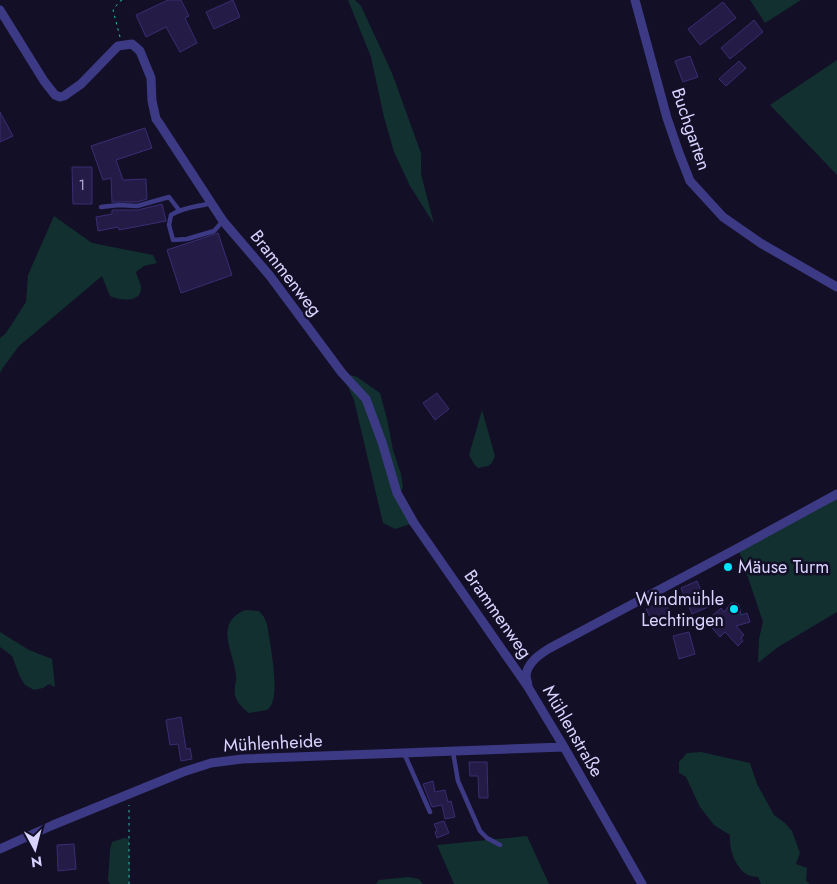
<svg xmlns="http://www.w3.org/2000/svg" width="837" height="884" font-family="Jost,sans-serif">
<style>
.green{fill:#12302f}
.building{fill:#241b47;stroke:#3b2d73}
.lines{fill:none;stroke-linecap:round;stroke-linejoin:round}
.path{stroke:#2fb8b0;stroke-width:1;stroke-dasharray:2.5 4;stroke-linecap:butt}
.service{stroke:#3d3a85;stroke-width:4.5}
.minor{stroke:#3d3a85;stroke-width:9}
.poi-dot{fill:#00e5ff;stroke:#130f26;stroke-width:2}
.labels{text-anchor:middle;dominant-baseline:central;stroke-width:5;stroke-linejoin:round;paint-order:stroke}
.number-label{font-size:15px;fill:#aca6d1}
.street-label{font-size:18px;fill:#d9d4ff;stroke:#130f26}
.poi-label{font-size:18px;fill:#d9d4ff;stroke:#130f26;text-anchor:start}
</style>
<rect width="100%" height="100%" fill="#130f26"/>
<path class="green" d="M 348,0 L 355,0 L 361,6 L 392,73 L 421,153 L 421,174 L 434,224 L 410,186 L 394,152 L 384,117 L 371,57 Z
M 750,0 L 801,0 L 765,23 Z
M 837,60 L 837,175 L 770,105 Z
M 54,216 L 92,243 L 153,255 L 157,263 L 144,266 L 136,272 C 137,277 141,283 141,288 C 141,304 119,300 110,296 L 102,276 L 19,346 L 2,369 L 0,373 L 0,338 L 6,333 L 26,302 L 28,275 Z
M 342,373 L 357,377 L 380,393 L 387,419 L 393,450 L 401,474 L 403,487 L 399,497 L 414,523 L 395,529 L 383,523 L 354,400 Z
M 482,410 L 495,456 C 491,467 489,466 478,468 L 474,464 L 469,455 Z
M 837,493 L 837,612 L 778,647 L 758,663 L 759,639 L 763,622 L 738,548 Z
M 245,610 L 259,611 L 264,617 L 267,624 C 270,643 279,688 272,703 C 271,706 269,708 267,710 L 249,713 C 240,706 233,699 235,687 C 235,683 237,679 236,676 C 234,651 213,624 245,610 Z
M 0,632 L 29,650 L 52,659 L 55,687 L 49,684 L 43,688 L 34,690 L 25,685 L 20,677 L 12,656 L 0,647 Z
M 701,752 L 750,763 L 757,784 L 774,815 L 785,823 L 792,831 L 800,853 L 796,864 L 807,868 L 806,881 L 810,884 L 761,884 L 758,877 C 754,877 749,876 746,874 C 734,865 729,849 730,835 L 714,825 L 700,807 L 686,777 L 679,773 L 679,762 L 687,753 Z
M 527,836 L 549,884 L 454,884 L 437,845 Z
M 124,838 L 129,839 L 130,877 L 128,884 L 110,884 L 108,881 L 110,849 L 112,842 Z
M 408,877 L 419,879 L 423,884 L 376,884 L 379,880 Z"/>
<path class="building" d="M 168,0 L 181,0 L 189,16 L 185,18 L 197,43 L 180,52 L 166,27 L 146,37 L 136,15 Z
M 233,0 L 240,17 L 214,29 L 206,12 Z
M 723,2 L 736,18 L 700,45 L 688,29 Z
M 754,20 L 763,32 L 730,59 L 721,48 Z
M 690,56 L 698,77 L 683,82 L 675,61 Z
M 739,61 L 746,68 L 726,86 L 719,79 Z
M 0,112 L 13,136 L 0,142 Z
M 145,128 L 152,148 L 116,160 L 123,180 L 146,179 L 147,199 L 137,202 L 112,202 L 111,178 L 103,180 L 91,146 Z
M 72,167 L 92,167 L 92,204 L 73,204 Z
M 162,204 L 166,221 L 119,230 L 118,227 L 98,231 L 96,217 L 112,214 L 112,210 L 138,210 Z
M 218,233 L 232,275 L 181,293 L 167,250 Z
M 437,393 L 449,409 L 435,420 L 423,403 Z
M 697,581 L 708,607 L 692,614 L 681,588 Z
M 664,600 L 671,614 L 653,623 L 646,609 Z
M 731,603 L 735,603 L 739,605 L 741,615 L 747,613 L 750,622 L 736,626 L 744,635 L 741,638 L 743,641 L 738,646 L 725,632 L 720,637 L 706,621 L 721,608 L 724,612 Z
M 689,632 L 695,654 L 679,659 L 673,636 Z
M 181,717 L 186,749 L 190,748 L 192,759 L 181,761 L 178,744 L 170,745 L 166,720 Z
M 469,762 L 487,762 L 488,798 L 479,798 L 478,776 L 470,776 Z
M 433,781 L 435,792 L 445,790 L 448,802 L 451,801 L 455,817 L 445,819 L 442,805 L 432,807 L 423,784 Z
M 444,821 L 449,833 L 437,838 L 435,832 L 437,831 L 434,824 Z
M 74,844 L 76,869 L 58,871 L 57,845 Z"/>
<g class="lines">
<path class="path" d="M 120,37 L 113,10 L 119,2 L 122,0
M 129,884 L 129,805"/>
<path class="service" d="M 211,203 C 197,207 183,207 171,215 L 169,225 L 173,240 L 187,239 L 214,231 L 223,221
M 101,207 L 119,205 L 137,206 L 169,197 L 179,210
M 453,752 L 458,781 L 480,831 L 487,838 L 500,845
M 404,753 L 430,812"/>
<path class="minor" d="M 635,0 L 667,118 L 679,153 L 690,181 L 723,217 L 762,244 L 837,287
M 0,10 L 44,81 L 55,95 L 60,97 L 64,96 L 81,84 L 118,46 L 132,44 L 140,51 L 151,78 L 152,101 L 156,119 L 159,123 L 223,221 L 270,276 L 342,373 L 366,399 L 382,442 L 397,493 L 414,523 L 528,687
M 0,849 L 53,825 L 183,772 L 211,763 L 242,759 L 564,747
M 642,884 L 564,747 L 528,687 C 528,683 526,678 526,675 C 528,662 540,654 550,648 L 738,548 L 837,494"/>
</g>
<g class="poi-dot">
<circle cx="728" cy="567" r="5"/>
<circle cx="734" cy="609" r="5"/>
</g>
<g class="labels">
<g class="number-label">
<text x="82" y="185">1</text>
</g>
<g class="street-label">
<text transform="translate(691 129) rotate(71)">Buchgarten</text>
<text transform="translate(286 273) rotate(52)">Brammenweg</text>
<text transform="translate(498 614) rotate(55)">Brammenweg</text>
<text transform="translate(573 731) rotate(60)">Mühlenstraße</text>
<text transform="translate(273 743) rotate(-3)">Mühlenheide</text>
</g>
<g class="poi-label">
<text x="738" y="567">Mäuse Turm</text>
<text x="724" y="599" text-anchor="end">Windmühle<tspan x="724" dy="21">Lechtingen</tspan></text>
</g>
</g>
<g transform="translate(35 849) rotate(173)" stroke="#130f26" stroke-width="4" paint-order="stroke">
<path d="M0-4L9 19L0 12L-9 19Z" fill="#d9d4ff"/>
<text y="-8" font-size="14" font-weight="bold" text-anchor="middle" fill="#d9d4ff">N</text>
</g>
</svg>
